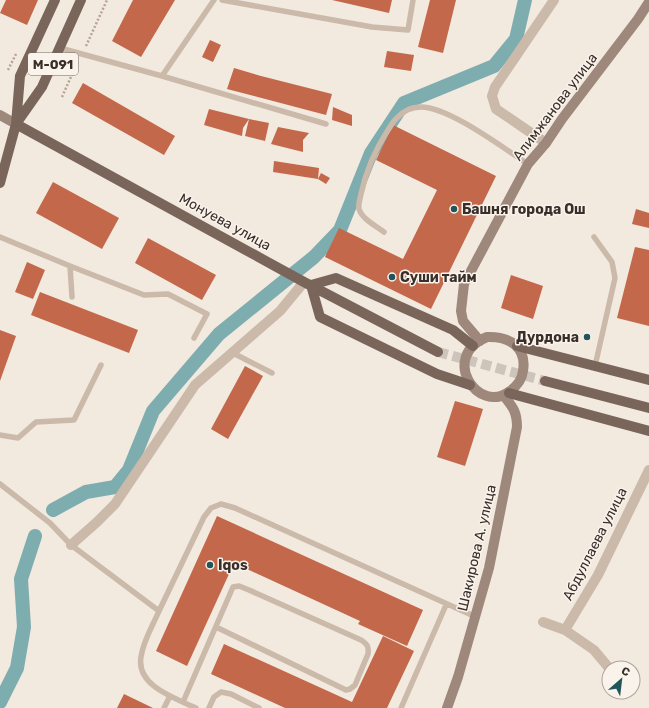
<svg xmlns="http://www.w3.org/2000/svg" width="649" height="708" font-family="Rubik,sans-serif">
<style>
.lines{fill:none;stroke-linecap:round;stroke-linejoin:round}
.canal{stroke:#7eadaf;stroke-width:14}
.building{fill:#c4684b}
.primary-tunnel{stroke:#cdc4bb;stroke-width:10;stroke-dasharray:10 5;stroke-linecap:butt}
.path{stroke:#b6a395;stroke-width:2.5;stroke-dasharray:2 2;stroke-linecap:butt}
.lane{stroke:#cbb9aa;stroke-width:5.5}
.street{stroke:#cbb9aa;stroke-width:10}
.secondary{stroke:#9e887c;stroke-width:10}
.primary{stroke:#7a655b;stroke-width:10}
.poi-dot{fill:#205659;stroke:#faf3eb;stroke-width:1.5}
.labels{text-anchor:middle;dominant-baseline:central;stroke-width:3;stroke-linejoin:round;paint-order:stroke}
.shield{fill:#faf3eb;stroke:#726964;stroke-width:1}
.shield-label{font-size:13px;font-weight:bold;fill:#382e2a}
.street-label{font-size:14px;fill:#382e2a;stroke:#faf3eb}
.poi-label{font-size:14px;font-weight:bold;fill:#382e2a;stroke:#faf3eb;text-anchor:start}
</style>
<rect width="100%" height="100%" fill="#f2e9df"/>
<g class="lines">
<path class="canal" d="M 53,510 L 86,492 L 115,487 L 129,470 L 153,411 L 219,334 L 314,257 L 340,230 L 371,153 L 404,103 L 494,66 L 516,39 L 525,0
M 0,702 L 17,668 L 24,627 L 21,579 L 35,536"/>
</g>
<path class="building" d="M 6,0 L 38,0 L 27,25 L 0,13 Z
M 133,0 L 175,0 L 141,57 L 112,41 Z
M 332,0 L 392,0 L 389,13 Z
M 430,0 L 456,0 L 443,53 L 418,47 Z
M 210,40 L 221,45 L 213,62 L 202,57 Z
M 387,51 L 414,55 L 411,71 L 384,67 Z
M 234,68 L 261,76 L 332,94 L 326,115 L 227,89 Z
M 83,83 L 175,136 L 164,155 L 72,103 Z
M 333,107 L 352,115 L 352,126 L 332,120 Z
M 209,109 L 249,119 L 243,128 L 242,136 L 204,125 Z
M 249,119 L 269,123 L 265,141 L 245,136 Z
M 393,125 L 496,176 L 431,309 L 325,257 L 339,228 L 403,259 L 437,190 L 376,160 Z
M 278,127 L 309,133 L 303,140 L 303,152 L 271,144 Z
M 274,161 L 319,168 L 318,179 L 273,172 Z
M 321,173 L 330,178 L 326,184 L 318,179 Z
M 53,182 L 119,218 L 102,249 L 36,213 Z
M 636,209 L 649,213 L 649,228 L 632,224 Z
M 148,238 L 216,275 L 202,300 L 135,263 Z
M 635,247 L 649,250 L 649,326 L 617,318 Z
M 27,262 L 45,270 L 33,299 L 15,292 Z
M 511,275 L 543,286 L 533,319 L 501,308 Z
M 40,292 L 138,330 L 129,353 L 31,315 Z
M 0,330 L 16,336 L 0,381 Z
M 245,366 L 263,376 L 228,439 L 211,429 Z
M 455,401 L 483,409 L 465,466 L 437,457 Z
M 217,516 L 423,610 L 407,646 L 358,624 L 360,621 L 234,563 L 187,666 L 156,651 Z
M 383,636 L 414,651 L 387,708 L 285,708 L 211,674 L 224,644 L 352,702 Z
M 124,694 L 153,708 L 117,708 Z"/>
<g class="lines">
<path class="primary-tunnel" d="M 438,352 L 545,381"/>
<path class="path" d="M 86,46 L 107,0
M 8,70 L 16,54
M 62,97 L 78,61"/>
<path class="lane" d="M 222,0 L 372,27 L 408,30 L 413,0
M 60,48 L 162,76 L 326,124
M 162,76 L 214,0
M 384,232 C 376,226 362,219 359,209 C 358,205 360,199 361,194 C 366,171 375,150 388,130 C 391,126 393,121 397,118 C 403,111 412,107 421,107 C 449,107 503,148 528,164
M 0,237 L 70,266 L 144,295 L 168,294 L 207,314 L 194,338
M 594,237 L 612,262 L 615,278 L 595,366
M 70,266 L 72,297
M 233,353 L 272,373
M 0,435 L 18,438 L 36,422 L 74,420 L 101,365
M 0,484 L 50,523 L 71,545 L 159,611 C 153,625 143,641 141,657 C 136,686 175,698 196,708
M 159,611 L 204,517 L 211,508 L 221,504 L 235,508 L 476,617
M 183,702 L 233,587 L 239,586 L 249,590 L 361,640 C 367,644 369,646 368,654 L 355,685 L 350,689 L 346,690 L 216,627
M 164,708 L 170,696
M 209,708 L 214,697 L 221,692 L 231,694 L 259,708
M 401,708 L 446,605"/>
<path class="street" d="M 546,143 L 496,109 L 492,96 L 495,87 L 554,0
M 71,545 L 97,522 L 115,504 L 195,385 L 280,311 L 304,282
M 543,622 L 565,630 L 594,650 L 609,668
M 565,630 L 598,575 L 649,470"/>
<path class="secondary" d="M 0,115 L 16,124
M 487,337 C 509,336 527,347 523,371 C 522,380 517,386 510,391 C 478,416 439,356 487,337 Z
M 480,341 L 463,321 L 461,311 L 464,284 L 528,164 L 546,143 L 562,119 L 638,19 L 649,2
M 447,708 L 458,677 L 489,568 L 517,427 C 517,412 513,407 504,396"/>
<path class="primary" d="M 16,124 L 304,282 L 438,352
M 16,124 L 42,87 L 81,0
M 0,183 L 16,124 L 20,76 L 55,0
M 311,285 L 320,317 L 437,374 L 470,385
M 311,285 L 336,278 L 453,330 L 473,346
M 517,346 L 649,380
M 545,381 L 649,408
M 509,393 L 649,431"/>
</g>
<g class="poi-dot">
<circle cx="454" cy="209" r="4"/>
<circle cx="392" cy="277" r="4"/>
<circle cx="587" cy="337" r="4"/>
<circle cx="210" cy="565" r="4"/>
</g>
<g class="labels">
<rect class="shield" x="28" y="53" width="50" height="22" rx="3"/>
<g class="shield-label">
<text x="53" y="64">М-091</text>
</g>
<g class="street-label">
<text transform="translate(555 107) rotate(-53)">Алимжанова улица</text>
<text transform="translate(225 222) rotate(29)">Монуева улица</text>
<text transform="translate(595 544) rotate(-63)">Абдуллаева улица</text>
<text transform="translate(477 548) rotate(-77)">Шакирова А. улица</text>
</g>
<g class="poi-label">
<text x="462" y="209">Башня города Ош</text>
<text x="400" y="277">Суши тайм</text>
<text x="579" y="337" text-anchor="end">Дурдона</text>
<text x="218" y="565">Iqos</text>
</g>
</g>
<g transform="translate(621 680) rotate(28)"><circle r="19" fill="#faf3eb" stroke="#aca49e"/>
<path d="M0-3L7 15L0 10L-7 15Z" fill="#205659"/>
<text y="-6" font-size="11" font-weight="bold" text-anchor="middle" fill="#382e2a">С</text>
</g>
</svg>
